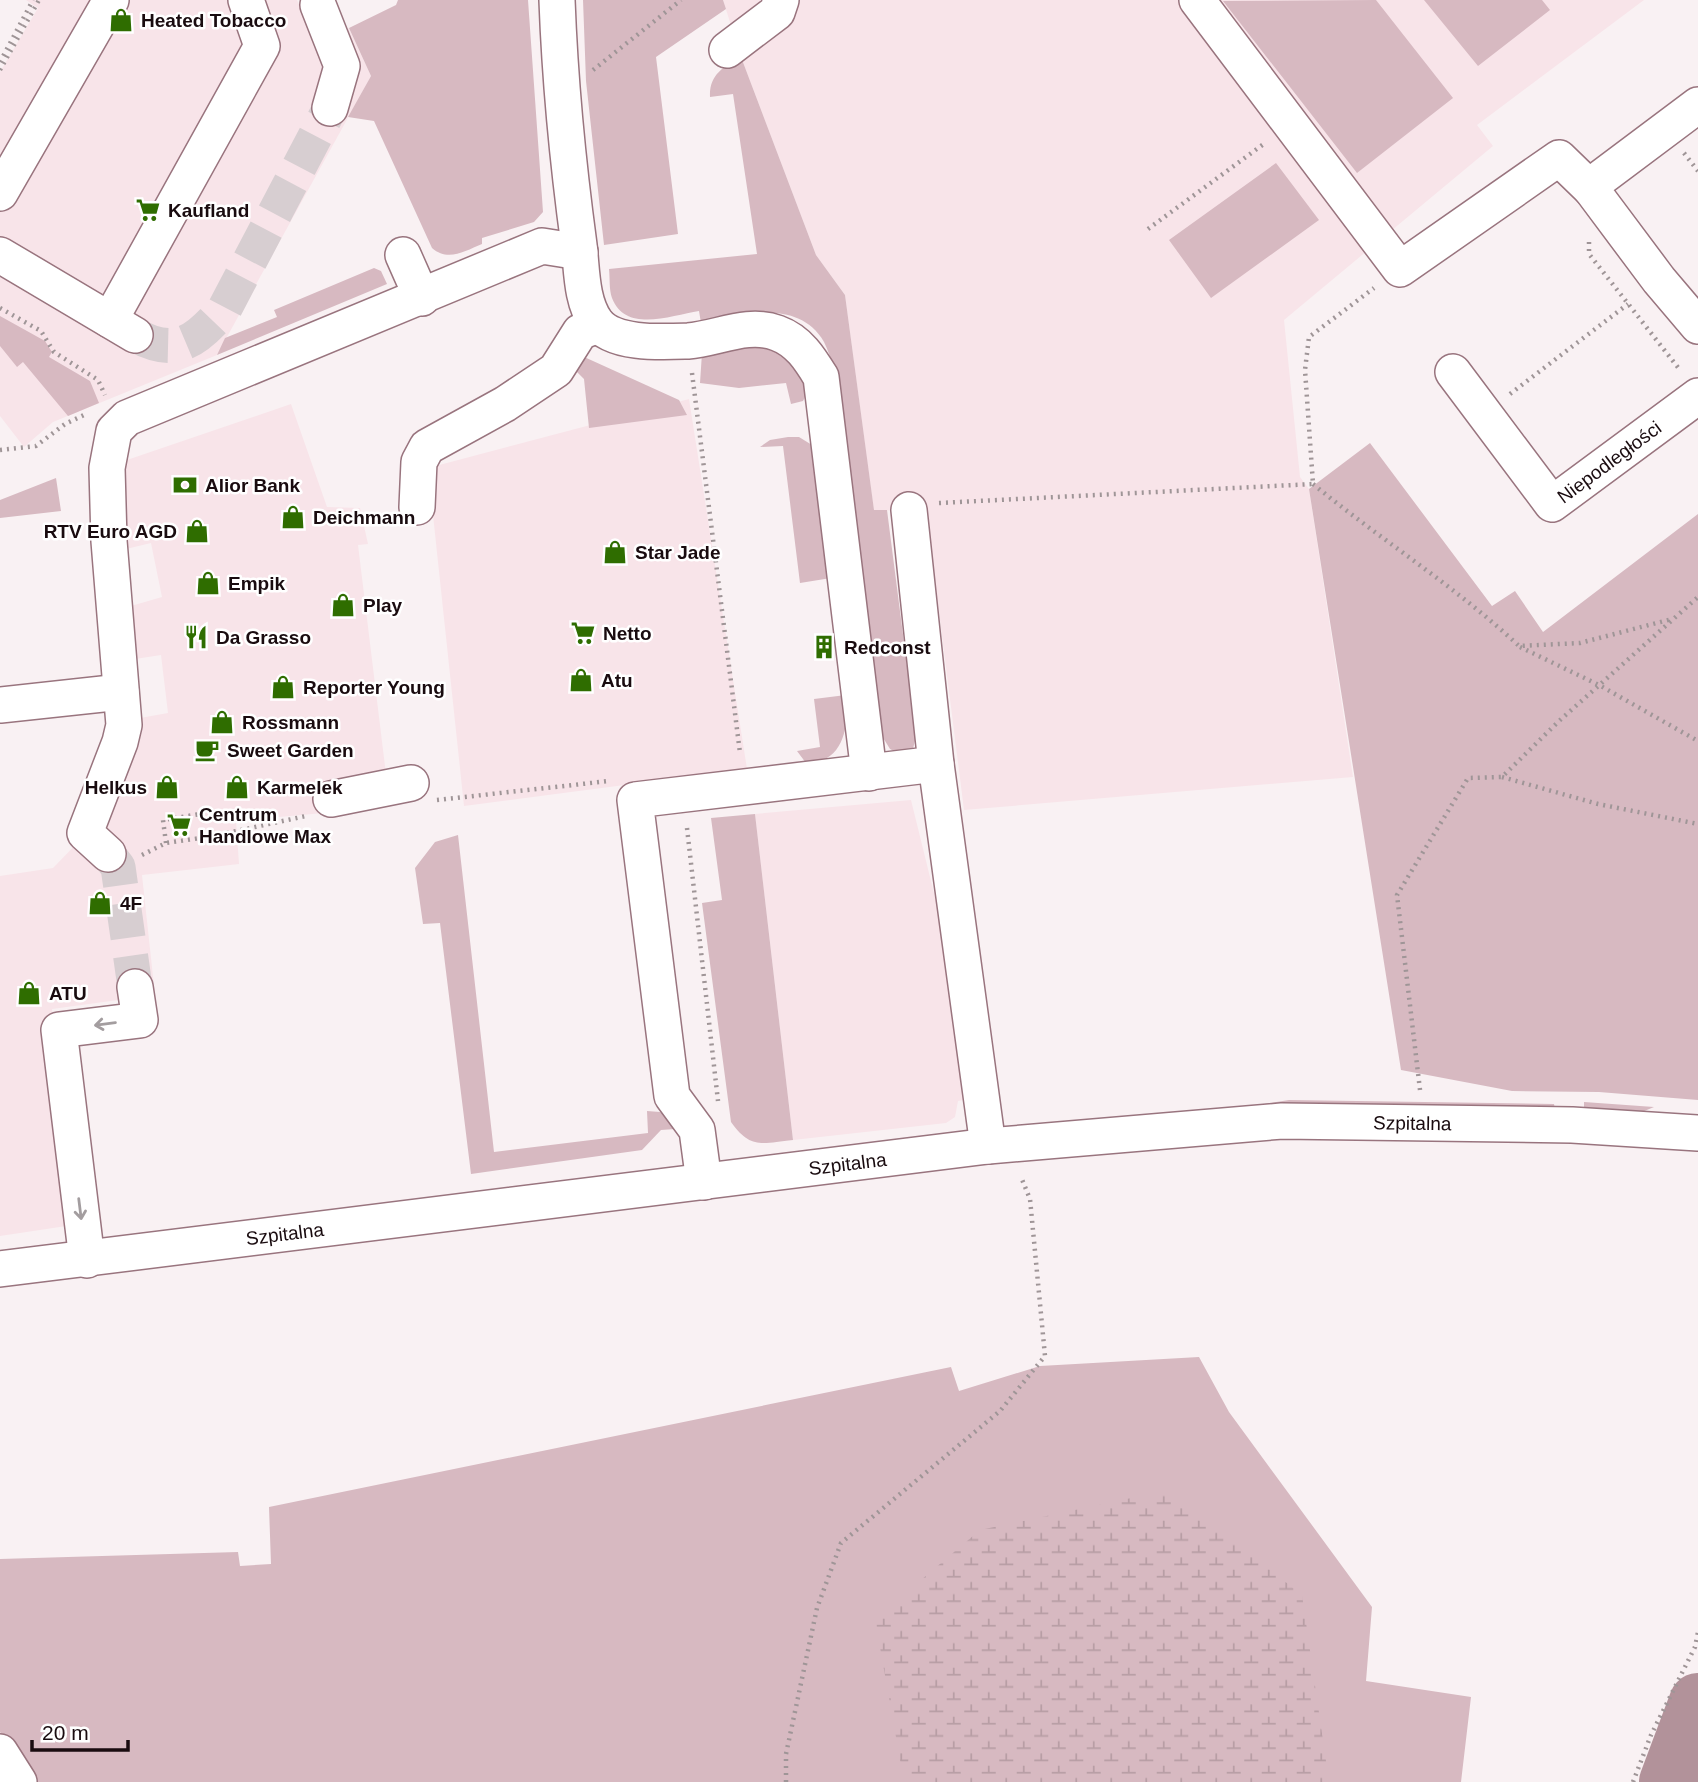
<svg xmlns="http://www.w3.org/2000/svg" width="1698" height="1782" font-family="Helvetica,sans-serif">
<style>
.built{fill:#f8e4e9}
.grass{fill:#d7b9c1}
.wetland{fill:url(#wetland-marsh)}
.lines{fill:none;stroke-linecap:round;stroke-linejoin:round}
.river{stroke:#b2929a;stroke-width:58}
.minor-tunnel{stroke:#d7ced1;stroke-width:35;stroke-dasharray:35 18;stroke-linecap:butt}
.minor-casing{stroke:#99747e;stroke-width:38}
.path{stroke:#9f9597;stroke-width:4.5;stroke-dasharray:2 5;stroke-linecap:butt}
.minor{stroke:#fff;stroke-width:35}
.oneway{stroke:#a39d9f}
.labels{text-anchor:middle;dominant-baseline:central;stroke-width:5;stroke-linejoin:round;paint-order:stroke}
.poi-label{font-size:19px;font-weight:bold;fill:#190b0f;stroke:#fff;text-anchor:start}
.street-label{font-size:19px;fill:#190b0f;stroke:#fff}
</style>
<defs>
<pattern id="wetland-marsh" width="20" height="14" patternUnits="userSpaceOnUse" patternTransform="scale(1.75)"><rect width="20" height="14" fill="#d7b9c1"/><path d="M1 5h8M5 5V1M11 12h8M15 12V8" fill="none" stroke="#b89ea5"/></pattern>
</defs>
<rect width="100%" height="100%" fill="#f9f1f3"/>
<path class="built" d="M 26,0 L 297,0 L 317,44 L 349,28 L 371,76 L 217,355 L 53,422 L 24,447 L 0,416 L 0,72 L 38,8 Z
M 723,0 L 1644,0 L 1477,125 L 1493,146 L 1284,320 L 1300,477 L 1309,489 L 1353,777 L 964,810 L 926,509 L 874,511 L 845,295 L 816,255 L 741,57 Z
M 689,399 L 747,769 L 464,806 L 428,468 Z
M 291,404 L 327,507 L 360,508 L 368,544 L 358,545 L 390,807 L 236,821 L 239,864 L 142,875 L 155,995 L 52,1009 L 73,1225 L 0,1236 L 0,876 L 53,868 L 116,803 L 142,733 L 140,718 L 168,713 L 161,655 L 135,659 L 131,606 L 162,597 L 151,543 L 126,549 L 124,461 Z
M 911,800 L 945,938 L 963,1100 L 958,1101 L 955,1117 L 946,1123 L 793,1140 L 755,814 Z"/>
<path class="grass" d="M 398,0 L 528,0 L 543,212 L 534,222 L 482,238 L 482,244 C 465,251 448,262 432,248 L 374,121 L 348,117 L 371,76 L 349,28 L 396,5 Z
M 583,0 L 723,0 L 726,9 L 656,57 L 678,234 L 604,245 L 586,81 Z
M 1376,0 L 1453,98 L 1357,173 L 1223,1 Z
M 1424,0 L 1542,0 L 1550,10 L 1478,66 Z
M 741,57 L 816,255 L 845,295 L 874,510 L 887,510 L 916,736 L 913,749 L 902,755 L 890,749 L 882,736 L 834,368 C 831,360 828,350 824,342 C 799,298 739,314 701,323 L 699,311 C 672,315 626,334 612,298 C 609,290 610,278 609,269 L 757,254 L 733,94 L 710,97 C 709,75 723,67 741,57 Z
M 1276,163 L 1319,220 L 1211,298 L 1169,240 Z
M 374,268 L 381,271 L 387,284 L 217,355 L 225,338 L 277,317 L 274,310 Z
M 0,316 L 45,341 L 52,352 L 49,357 L 90,381 L 99,403 L 68,416 L 23,362 L 17,367 L 0,346 Z
M 742,346 C 754,347 765,347 776,351 C 794,357 814,382 803,401 L 791,404 L 786,383 L 739,388 L 700,383 L 702,353 Z
M 582,356 L 679,400 L 687,415 L 589,428 L 584,379 L 574,369 Z
M 788,437 L 799,437 L 812,445 L 831,578 L 800,583 L 783,446 L 760,447 L 770,440 Z
M 1370,443 L 1492,606 L 1515,591 L 1543,632 L 1698,514 L 1698,1100 L 1599,1092 L 1512,1091 L 1401,1070 L 1309,489 Z
M 56,478 L 61,511 L 0,518 L 0,500 Z
M 846,695 C 849,725 845,763 806,763 L 797,751 L 820,747 L 814,699 Z
M 755,814 L 793,1140 C 762,1143 751,1150 731,1122 L 702,903 L 722,900 L 711,818 Z
M 458,835 L 494,1152 L 648,1133 L 647,1111 L 660,1112 L 672,1119 L 675,1129 L 661,1130 L 642,1150 L 471,1174 L 440,923 L 423,924 L 415,868 L 435,842 Z
M 1289,1100 L 1554,1104 L 1555,1109 L 1288,1105 L 1226,1110 Z
M 1584,1102 L 1654,1107 L 1642,1112 L 1584,1108 Z
M 1199,1357 L 1229,1412 L 1372,1607 L 1366,1681 L 1471,1697 L 1461,1782 L 34,1782 L 0,1732 L 0,1559 L 238,1552 L 240,1566 L 271,1564 L 269,1507 L 951,1367 L 959,1391 L 1040,1366 Z"/>
<path class="wetland" d="M 1169,1490 L 1302,1595 L 1329,1782 L 904,1782 L 875,1619 L 980,1530 Z"/>
<g class="lines">
<path class="river" d="M 1668,1782 L 1698,1702"/>
<path class="minor-tunnel" d="M 135,335 C 177,358 196,341 225,308 L 330,108
M 108,854 L 118,867 L 135,987"/>
<g class="minor-casing">
<g id="minor">
<path d="M 557,0 C 560,82 568,164 579,245 C 582,270 581,301 596,322 C 613,345 662,342 688,341 C 717,339 747,322 777,333 C 799,341 810,359 821,377 L 869,773"/>
<path d="M 1197,0 L 1400,269 L 1559,158 L 1591,189"/>
<path d="M 318,5 L 342,66 L 330,108"/>
<path d="M 727,50 L 777,12 L 781,0"/>
<path d="M 1698,105 L 1602,177 L 1591,189 L 1659,280 L 1698,326"/>
<path d="M 0,193 L 111,0"/>
<path d="M 0,255 L 135,335"/>
<path d="M 403,255 L 422,298"/>
<path d="M 110,320 L 262,46 L 246,0"/>
<path id="s1" d="M 1453,372 L 1552,504 L 1698,396"/>
<path d="M 417,507 L 419,462 L 427,447 L 505,404 L 556,370 L 580,332 L 598,325"/>
<path d="M 909,510 L 936,764 L 988,1146"/>
<path d="M 0,705 L 121,692"/>
<path d="M 331,799 L 411,783"/>
<path d="M 108,854 L 85,833 L 120,742 L 124,725 L 109,541 L 107,468 L 114,431 L 127,418 L 542,246 L 580,252"/>
<path d="M 704,1182 L 697,1130 L 672,1096 L 635,800 L 936,764"/>
<path d="M 87,1260 L 59,1030 L 140,1020 L 135,987"/>
<path id="s2" d="M 0,1269 L 988,1146 L 1282,1121 L 1572,1125 L 1698,1133"/>
<path d="M 0,1752 L 19,1782"/>
</g>
</g>
<path class="path" d="M 0,62 L 33,0
M 0,70 L 39,0
M 593,70 L 681,0
M 1684,153 L 1698,171
M 1148,229 L 1265,143
M 1589,242 L 1589,254 L 1680,370
M 0,308 L 41,331 L 54,352 L 98,380 L 105,395
M 692,373 L 740,753
M 1510,394 L 1628,304
M 0,450 L 36,446 L 65,424 L 84,415
M 1313,484 C 1381,540 1455,586 1519,646 L 1580,643 L 1672,619
M 939,503 L 1313,484 L 1305,370 L 1309,337 L 1374,288
M 1520,647 L 1599,685 L 1698,741
M 1502,777 L 1598,804 L 1698,824
M 437,800 L 609,781
M 687,828 L 718,1101
M 227,833 L 306,816
M 166,843 L 163,820 L 206,813
M 142,855 L 166,843 L 208,837
M 1420,1090 L 1397,895 L 1468,778 L 1502,777 L 1559,721 L 1698,597
M 786,1782 L 786,1754 L 817,1608 L 841,1543 L 1000,1411 L 1045,1356 L 1030,1199 L 1021,1177
M 1633,1782 L 1651,1735 L 1695,1647 L 1698,1632"/>
<use href="#minor" class="minor"/>
</g>
<defs><path id="oneway-shaft" d="M-6 0H5M1.5-3L5.5 0L1.5 3" fill="none" stroke-width="1.6" stroke-linecap="round" stroke-linejoin="round" transform="scale(1.75)"/></defs>
<g class="oneway">
<use href="#oneway-shaft" transform="translate(105 1024) rotate(173)"/>
<use href="#oneway-shaft" transform="translate(80 1209) rotate(83)"/>
</g>
<defs>
<g id="shop-bare" transform="scale(1.89)"><path d="M-5-2.5h2.3a2.7 3.5 0 0 1 5.4 0H5L5.5 6h-11ZM-1.5-2.5h3a1.5 2.3 0 0 0-3 0Z" fill="#2f6d00" stroke="#fff" stroke-width="2.5" paint-order="stroke"/></g>
<g id="supermarket-bare" transform="scale(1.89)"><path d="M-6-5.5h2.5l.6 2H6L4.5 2H-2.5L-4.4-4H-6ZM-1.5 3.2a1.3 1.3 0 1 0 .1 0ZM3 3.2a1.3 1.3 0 1 0 .1 0Z" fill="#2f6d00" stroke="#fff" stroke-width="2.5" paint-order="stroke"/></g>
<g id="bank-bare" transform="scale(1.89)"><path d="M-6-4H6V4H-6ZM0-2.3a2.3 2.3 0 1 0 0 4.6a2.3 2.3 0 1 0 0-4.6Z" fill="#2f6d00" stroke="#fff" stroke-width="2.5" paint-order="stroke"/></g>
<g id="restaurant-bare" transform="scale(1.89)"><path d="M-5-6h1v4h1v-4h1v4h1v-4h1v5L-1.5 .5V6h-2V.5L-5-1ZM5-6V6H3V1.5H1.5Q1.5-4 5-6Z" fill="#2f6d00" stroke="#fff" stroke-width="2.5" paint-order="stroke"/></g>
<g id="building-bare" transform="scale(1.89)"><path d="M-4-6H4V6H1V3H-1V6H-4ZM-2.5-4.3h1.7v1.8h-1.7ZM.8-4.3h1.7v1.8H.8ZM-2.5-1h1.7V.8h-1.7ZM.8-1h1.7V.8H.8Z" fill="#2f6d00" stroke="#fff" stroke-width="2.5" paint-order="stroke"/></g>
<g id="cafe-bare" transform="scale(1.89)"><path d="M-5.5-4.5H6V0H3Q3 3.5 0 3.5H-2.5Q-5.5 3.5-5.5 0ZM3-3.2v2h1.7v-2ZM-6 4.5H4V6H-6Z" fill="#2f6d00" stroke="#fff" stroke-width="2.5" paint-order="stroke"/></g>
</defs>
<g fill-rule="evenodd">
<use href="#shop-bare" x="121" y="20"/>
<use href="#supermarket-bare" x="148" y="210"/>
<use href="#bank-bare" x="185" y="485"/>
<use href="#shop-bare" x="293" y="517"/>
<use href="#shop-bare" x="197" y="531"/>
<use href="#shop-bare" x="615" y="552"/>
<use href="#shop-bare" x="208" y="583"/>
<use href="#shop-bare" x="343" y="605"/>
<use href="#supermarket-bare" x="583" y="633"/>
<use href="#restaurant-bare" x="196" y="637"/>
<use href="#building-bare" x="824" y="647"/>
<use href="#shop-bare" x="581" y="680"/>
<use href="#shop-bare" x="283" y="687"/>
<use href="#shop-bare" x="222" y="722"/>
<use href="#cafe-bare" x="207" y="750"/>
<use href="#shop-bare" x="167" y="787"/>
<use href="#shop-bare" x="237" y="787"/>
<use href="#supermarket-bare" x="179" y="825"/>
<use href="#shop-bare" x="100" y="903"/>
<use href="#shop-bare" x="29" y="993"/>
</g>
<g class="labels">
<g class="poi-label">
<text x="141" y="20">Heated Tobacco</text>
<text x="168" y="210">Kaufland</text>
<text x="205" y="485">Alior Bank</text>
<text x="313" y="517">Deichmann</text>
<text x="177" y="531" text-anchor="end">RTV Euro AGD</text>
<text x="635" y="552">Star Jade</text>
<text x="228" y="583">Empik</text>
<text x="363" y="605">Play</text>
<text x="603" y="633">Netto</text>
<text x="216" y="637">Da Grasso</text>
<text x="844" y="647">Redconst</text>
<text x="601" y="680">Atu</text>
<text x="303" y="687">Reporter Young</text>
<text x="242" y="722">Rossmann</text>
<text x="227" y="750">Sweet Garden</text>
<text x="147" y="787" text-anchor="end">Helkus</text>
<text x="257" y="787">Karmelek</text>
<text x="199" y="814">Centrum<tspan x="199" dy="22">Handlowe Max</tspan></text>
<text x="120" y="903">4F</text>
<text x="49" y="993">ATU</text>
</g>
<g class="street-label">
<text stroke="none"><textPath href="#s1" startOffset="236">Niepodległości</textPath></text>
<text stroke="none"><textPath href="#s2" startOffset="1421">Szpitalna</textPath></text>
<text stroke="none"><textPath href="#s2" startOffset="854">Szpitalna</textPath></text>
<text stroke="none"><textPath href="#s2" startOffset="287">Szpitalna</textPath></text>
</g>
</g>
<path d="M32 1740v10h96v-10" fill="none" stroke="#190b0f" stroke-width="3.5"/>
<text x="42" y="1740" font-size="21" fill="#190b0f" stroke="#ffffff" stroke-width="5" paint-order="stroke">20 m</text>
</svg>
